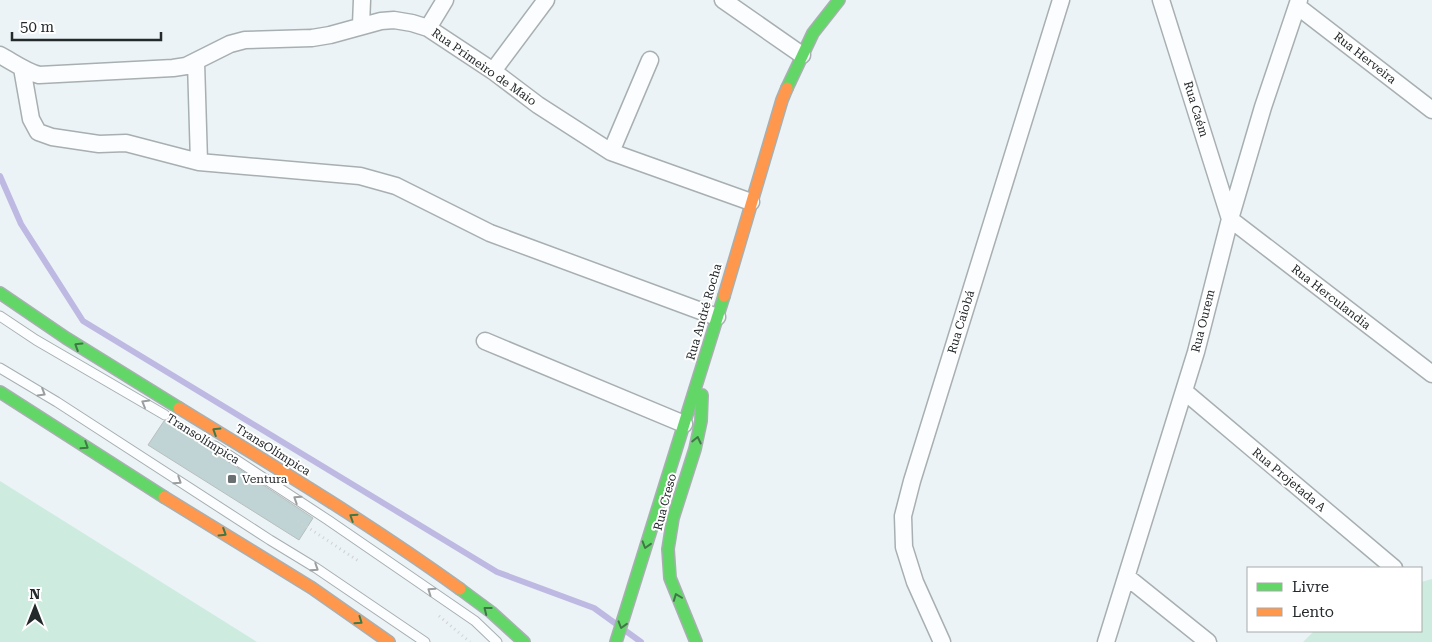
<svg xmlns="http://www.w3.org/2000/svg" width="1432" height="642" font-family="'Roboto Serif',serif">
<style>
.green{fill:#cdecdf}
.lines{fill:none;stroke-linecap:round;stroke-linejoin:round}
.stream{stroke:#beb9e2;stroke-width:6}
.building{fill:#c0d4d5;stroke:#b7bebf}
.lane-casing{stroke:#a8afb1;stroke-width:11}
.street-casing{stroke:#a8afb1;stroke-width:19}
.fast-casing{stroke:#a8afb1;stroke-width:14}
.slow-casing{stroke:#a8afb1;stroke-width:14}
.path{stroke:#cfd2d3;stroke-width:3;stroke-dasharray:1 4;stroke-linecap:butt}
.lane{stroke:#fcfdfe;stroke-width:9}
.street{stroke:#fcfdfe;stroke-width:16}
.fast{stroke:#63d668;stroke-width:11}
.slow{stroke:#ff974d;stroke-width:11}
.oneway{stroke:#407746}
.oneway2{stroke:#9b9e9f}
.poi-dot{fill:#6a7072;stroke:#fff;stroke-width:2}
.labels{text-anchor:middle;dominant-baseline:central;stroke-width:4;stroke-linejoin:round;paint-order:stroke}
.street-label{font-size:12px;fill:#24292b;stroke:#fff}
.poi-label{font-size:12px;fill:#24292b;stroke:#fff;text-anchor:start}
</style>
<rect width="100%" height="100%" fill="#ebf3f6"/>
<path class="green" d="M 0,481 L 257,642 L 0,642 Z
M 1432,579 L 1432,642 L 1303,642 L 1314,631 L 1421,631 L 1421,582 Z"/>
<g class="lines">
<path class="stream" d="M 0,176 L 21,224 L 83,321 L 497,572 L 594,608 L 641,642"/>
</g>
<path class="building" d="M 168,420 L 209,446 L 212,451 L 313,518 L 299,540 L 148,445 L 164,421 Z"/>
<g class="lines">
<g class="lane-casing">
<path id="lane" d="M 0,316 L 36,340 L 165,415
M 0,368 L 57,402 L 270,540 L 316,568 L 425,642
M 215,446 L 328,520 L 475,621 L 497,642"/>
</g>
<g class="street-casing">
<path id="street" d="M 723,0 L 802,55
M 1161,0 L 1230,219 L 1432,374
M 1297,6 L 1432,110
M 361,25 L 362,0
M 428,28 L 445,0
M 0,55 C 13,62 25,71 39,75 L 173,68 L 186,66 L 230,44 L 245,40 L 312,38 L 330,35 L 381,21 L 394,20 L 412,23 L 428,28 L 493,71 L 538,105 L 611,152 L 751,202
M 196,62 L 199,162 L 360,176 L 396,186 L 490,233 L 717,317
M 22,68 L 31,119 L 38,132 L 52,137 L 99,144 L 126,143 L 199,162
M 493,71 L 546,0
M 611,152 L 650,60
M 485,341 L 684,424
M 1184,391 L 1394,568
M 1127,577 L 1208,642
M 942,642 L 915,582 L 904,547 L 903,516 L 912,481 L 1061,0
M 1106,642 L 1196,352 L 1230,219 L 1263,107 L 1299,0"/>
</g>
<g class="fast-casing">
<path id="fast" d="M 787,88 L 813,33 L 839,0
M 0,293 L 66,338 L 179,408
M 0,392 L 164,497
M 460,589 L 491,612 L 524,642
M 616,642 L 724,296
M 696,642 L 670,578 L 668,549 L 673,518 L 695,449 L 701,421 L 702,395"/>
</g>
<g class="slow-casing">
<path id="slow" d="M 724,296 L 782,100 L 787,88
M 179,408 C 274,466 370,524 460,589
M 164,497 L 312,588 L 389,642"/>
</g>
<path class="path" d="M 298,521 L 360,562
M 439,616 L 470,642"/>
<use href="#lane" class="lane"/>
<use href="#street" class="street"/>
<use href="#fast" class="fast"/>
<use href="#slow" class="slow"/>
</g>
<defs><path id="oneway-chevron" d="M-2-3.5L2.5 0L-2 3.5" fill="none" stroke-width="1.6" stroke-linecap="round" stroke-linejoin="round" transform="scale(1.25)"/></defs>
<g class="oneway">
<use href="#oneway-chevron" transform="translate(78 346) rotate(-148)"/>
<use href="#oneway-chevron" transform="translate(216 431) rotate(-148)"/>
<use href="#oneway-chevron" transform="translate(697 440) rotate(-77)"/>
<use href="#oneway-chevron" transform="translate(85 446) rotate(33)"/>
<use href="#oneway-chevron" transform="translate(353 517) rotate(-147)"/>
<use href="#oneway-chevron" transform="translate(223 533) rotate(32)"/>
<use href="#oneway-chevron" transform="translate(646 545) rotate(107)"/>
<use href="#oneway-chevron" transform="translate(677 597) rotate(-111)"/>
<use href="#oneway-chevron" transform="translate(487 610) rotate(-142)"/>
<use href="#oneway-chevron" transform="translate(359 621) rotate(35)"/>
<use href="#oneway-chevron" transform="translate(622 625) rotate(107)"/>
</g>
<g class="oneway2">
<use href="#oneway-chevron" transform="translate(42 393) rotate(31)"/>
<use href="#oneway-chevron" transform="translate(145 403) rotate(-150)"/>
<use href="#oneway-chevron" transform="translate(178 481) rotate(33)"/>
<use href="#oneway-chevron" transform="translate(297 499) rotate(-147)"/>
<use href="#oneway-chevron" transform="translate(315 568) rotate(33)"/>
<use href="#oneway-chevron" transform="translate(431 591) rotate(-145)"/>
</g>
<rect class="poi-dot" x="227" y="474" width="10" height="10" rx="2.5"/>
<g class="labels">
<g class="street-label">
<text transform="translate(1365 58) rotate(38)">Rua Herveira</text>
<text transform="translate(484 67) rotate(35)">Rua Primeiro de Maio</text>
<text transform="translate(1196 109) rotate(73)">Rua Caém</text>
<text transform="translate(1331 297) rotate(38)">Rua Herculandia</text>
<text transform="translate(704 312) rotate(-74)">Rua André Rocha</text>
<text transform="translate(1203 321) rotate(-76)">Rua Ourem</text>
<text transform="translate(961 322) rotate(-73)">Rua Caiobá</text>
<text transform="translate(203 439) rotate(32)">Transolímpica</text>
<text transform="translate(273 450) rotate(32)">TransOlímpica</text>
<text transform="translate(1289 480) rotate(40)">Rua Projetada A</text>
<text transform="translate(665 502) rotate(-75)">Rua Creso</text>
</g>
<g class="poi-label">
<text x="242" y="479">Ventura</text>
</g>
</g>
<rect x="1247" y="567" width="175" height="65" fill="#ffffff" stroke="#a7a9aa"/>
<rect x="1257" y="583" width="25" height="8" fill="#63d668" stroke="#a7a9aa"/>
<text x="1292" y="592" font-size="15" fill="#24292b">Livre</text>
<rect x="1257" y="608" width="25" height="8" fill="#ff974d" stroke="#a7a9aa"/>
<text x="1292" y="617" font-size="15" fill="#24292b">Lento</text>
<g transform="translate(35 607)" stroke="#ffffff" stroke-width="4" paint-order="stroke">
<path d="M0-4L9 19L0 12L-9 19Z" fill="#24292b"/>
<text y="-8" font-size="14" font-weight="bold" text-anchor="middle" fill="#24292b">N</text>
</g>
<path d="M12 32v8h149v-8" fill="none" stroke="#24292b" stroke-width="2.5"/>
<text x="20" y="32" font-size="15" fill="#24292b" stroke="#ffffff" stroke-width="4" paint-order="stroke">50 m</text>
</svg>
